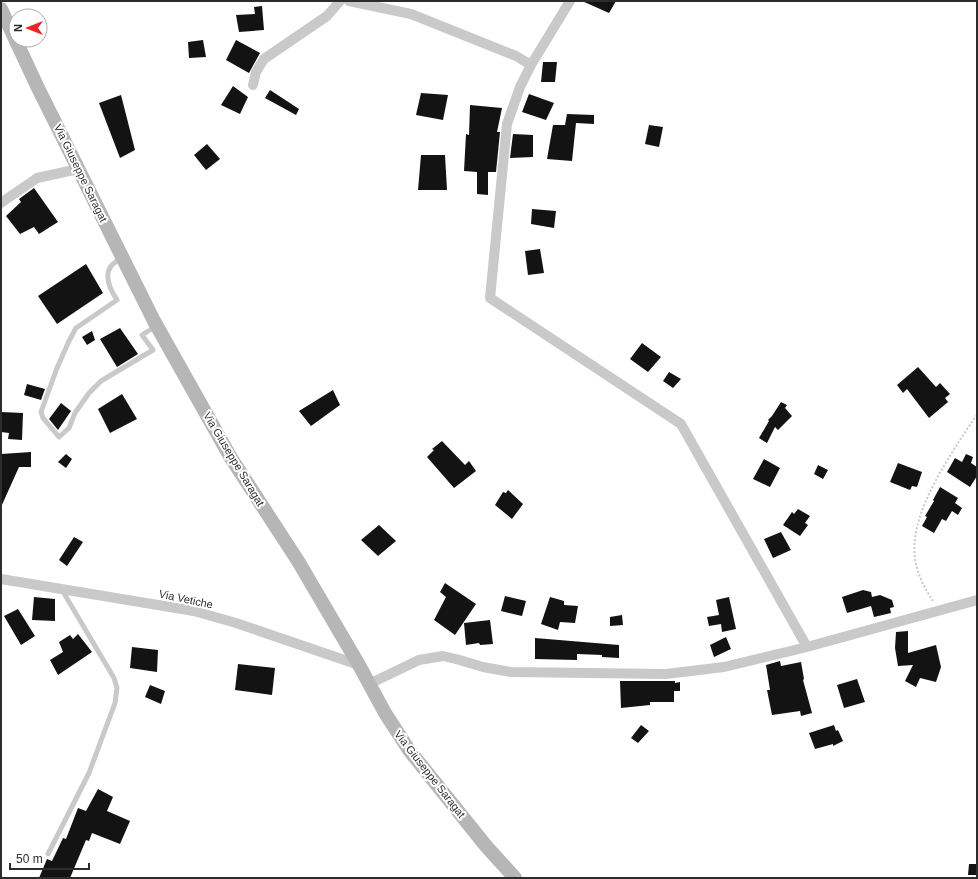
<svg xmlns="http://www.w3.org/2000/svg" width="978" height="879" font-family="Arial,sans-serif">
<style>
.building{fill:#131313}
.lines{fill:none;stroke-linecap:round;stroke-linejoin:round}
.path{stroke:#c9c9c9;stroke-width:2;stroke-dasharray:2 2;stroke-linecap:butt}
.lane{stroke:#c9c9c9;stroke-width:5}
.street{stroke:#c9c9c9;stroke-width:10}
.secondary{stroke:#b6b6b6;stroke-width:14}
.labels{text-anchor:middle;dominant-baseline:central;stroke-width:4;stroke-linejoin:round;paint-order:stroke}
.street-label{font-size:11px;fill:#2c2c2c;stroke:#fff}
</style>
<rect width="100%" height="100%" fill="#fff"/>
<path class="building" d="M 582,1 L 616,1 L 609,13 Z
M 262,6 L 264,30 L 239,32 L 236,15 L 255,14 L 254,7 Z
M 203,40 L 206,57 L 189,58 L 188,42 Z
M 236,40 L 260,53 L 249,73 L 226,60 Z
M 543,62 L 557,62 L 555,82 L 541,82 Z
M 233,86 L 248,97 L 240,114 L 221,105 Z
M 270,90 L 299,109 L 296,115 L 265,98 Z
M 421,93 L 448,95 L 443,120 L 416,115 Z
M 529,94 L 554,103 L 546,120 L 522,112 Z
M 121,95 L 135,150 L 120,158 L 99,103 Z
M 470,105 L 502,108 L 497,132 L 500,132 L 496,172 L 488,172 L 488,195 L 477,194 L 477,172 L 464,171 L 466,134 L 469,135 Z
M 567,114 L 594,115 L 594,124 L 576,123 L 572,161 L 547,159 L 553,125 L 565,125 Z
M 649,125 L 663,127 L 659,147 L 645,144 Z
M 513,134 L 533,135 L 533,157 L 510,158 Z
M 207,144 L 220,159 L 206,170 L 194,155 Z
M 421,155 L 445,155 L 447,190 L 418,190 Z
M 34,188 L 58,222 L 39,234 L 34,227 L 20,234 L 6,216 L 21,202 L 19,199 Z
M 532,209 L 556,211 L 554,228 L 531,224 Z
M 540,249 L 544,273 L 528,275 L 525,251 Z
M 86,264 L 103,293 L 57,324 L 38,296 Z
M 120,328 L 138,354 L 117,367 L 100,339 Z
M 92,331 L 95,340 L 87,345 L 82,337 Z
M 642,343 L 661,357 L 648,372 L 630,359 Z
M 918,367 L 936,387 L 940,383 L 950,394 L 945,398 L 948,402 L 929,418 L 907,389 L 903,393 L 897,385 Z
M 669,372 L 681,379 L 673,388 L 663,381 Z
M 27,384 L 45,389 L 41,400 L 24,395 Z
M 333,390 L 340,405 L 311,426 L 299,411 Z
M 122,394 L 137,419 L 110,433 L 98,409 Z
M 781,402 L 787,405 L 785,408 L 792,416 L 778,430 L 775,427 L 767,443 L 759,438 L 769,421 L 768,420 L 772,416 Z
M 61,403 L 71,411 L 58,430 L 49,419 Z
M 1,412 L 23,413 L 22,440 L 8,439 L 9,433 L 1,432 Z
M 442,441 L 465,465 L 469,461 L 476,471 L 454,488 L 427,457 L 434,450 L 432,449 Z
M 31,452 L 31,467 L 19,467 L 1,507 L 1,454 Z
M 66,454 L 72,459 L 66,468 L 58,462 Z
M 966,454 L 973,457 L 971,463 L 977,467 L 977,476 L 970,487 L 947,472 L 955,458 L 962,462 Z
M 764,459 L 780,468 L 770,487 L 753,479 Z
M 898,463 L 922,472 L 917,487 L 912,486 L 910,490 L 890,482 Z
M 818,465 L 828,470 L 823,479 L 814,474 Z
M 940,487 L 958,498 L 955,503 L 962,508 L 958,515 L 952,511 L 946,521 L 942,519 L 934,533 L 922,526 L 927,517 L 925,516 L 934,501 L 933,500 Z
M 508,490 L 523,504 L 512,519 L 495,505 L 503,492 L 506,493 Z
M 798,509 L 810,516 L 805,523 L 808,525 L 800,536 L 783,525 L 792,512 L 794,514 Z
M 379,525 L 396,541 L 378,556 L 361,540 Z
M 781,532 L 791,550 L 773,558 L 764,539 Z
M 74,537 L 83,542 L 67,566 L 59,560 Z
M 445,583 L 476,604 L 455,635 L 434,620 L 446,597 L 440,592 Z
M 863,590 L 871,592 L 872,597 L 880,595 L 892,600 L 894,607 L 890,608 L 891,613 L 874,617 L 871,606 L 847,613 L 842,597 Z
M 505,596 L 526,601 L 522,616 L 501,611 Z
M 34,597 L 55,599 L 55,621 L 32,620 Z
M 550,597 L 564,601 L 564,605 L 578,606 L 575,623 L 560,622 L 558,630 L 541,624 Z
M 729,597 L 736,629 L 722,632 L 721,624 L 709,626 L 707,617 L 719,615 L 716,600 Z
M 18,609 L 35,636 L 21,645 L 4,616 Z
M 622,615 L 623,625 L 610,626 L 610,617 Z
M 490,620 L 493,644 L 480,645 L 479,643 L 466,645 L 464,623 Z
M 908,631 L 908,653 L 936,645 L 941,667 L 936,682 L 920,678 L 916,687 L 905,681 L 913,665 L 898,666 L 895,648 L 896,632 Z
M 78,634 L 92,652 L 58,675 L 50,660 L 63,652 L 59,642 L 70,635 L 73,639 Z
M 726,637 L 731,649 L 714,657 L 710,645 Z
M 535,638 L 619,645 L 619,658 L 602,657 L 602,655 L 577,654 L 577,660 L 535,659 Z
M 132,647 L 158,650 L 157,672 L 130,668 Z
M 780,661 L 781,666 L 801,662 L 804,679 L 803,680 L 812,713 L 801,716 L 800,711 L 772,715 L 767,690 L 770,690 L 766,665 Z
M 238,664 L 275,668 L 272,695 L 235,690 Z
M 857,679 L 865,702 L 844,708 L 837,685 Z
M 620,681 L 675,681 L 675,683 L 680,682 L 680,691 L 674,691 L 674,702 L 650,702 L 650,705 L 621,708 Z
M 150,685 L 165,691 L 161,704 L 145,697 Z
M 641,725 L 649,731 L 638,743 L 631,738 Z
M 834,725 L 836,731 L 838,730 L 843,741 L 833,746 L 833,744 L 815,749 L 809,733 Z
M 98,789 L 113,797 L 107,811 L 130,821 L 120,844 L 92,833 L 89,841 L 86,840 L 70,878 L 39,878 L 47,859 L 52,861 L 63,838 L 66,839 L 78,808 L 86,811 Z
M 969,864 L 977,864 L 977,875 L 968,875 Z"/>
<g class="lines">
<path class="path" d="M 933,601 C 925,589 917,574 915,559 C 910,519 938,475 958,443 C 964,434 970,424 977,415"/>
<path class="lane" d="M 122,257 C 118,260 114,263 111,266 C 103,277 111,291 117,300 L 76,328 L 69,341 L 57,368 L 41,412 L 43,418 L 59,437 L 69,428 L 75,413 L 89,393 L 101,381 L 153,350 L 142,335 L 156,326
M 48,854 L 89,773 L 115,703 L 117,688 L 114,678 L 62,590"/>
<path class="street" d="M 349,1 L 411,14 L 516,56 L 531,65
M 570,1 L 531,65 L 520,87 L 507,124 L 490,298 L 681,424 L 807,647 L 977,600
M 253,85 L 256,72 L 264,59 L 327,16 L 340,1
M 1,203 L 37,178 L 78,169
M 1,579 L 194,611 L 236,623 L 359,665
M 369,684 L 419,660 L 443,656 L 456,659 L 483,667 L 511,672 L 666,674 L 724,667 L 807,647"/>
<path class="secondary" d="M 1,9 L 38,88 L 154,321 L 231,458 L 298,561 L 359,665 L 385,713 L 409,750 L 486,846 L 515,878"/>
</g>
<g class="labels">
<g class="street-label">
<text transform="translate(81 173) rotate(64)">Via Giuseppe Saragat</text>
<text transform="translate(234 459) rotate(59)">Via Giuseppe Saragat</text>
<text transform="translate(186 599) rotate(12)">Via Vetiche</text>
<text transform="translate(430 774) rotate(52)">Via Giuseppe Saragat</text>
</g>
</g>
<rect width="978" height="879" fill="none" stroke="#2c2c2c" stroke-width="4"/>
<g transform="translate(28 28) rotate(270)"><circle r="19" fill="#ffffff" stroke="#ababab"/>
<path d="M0-3L7 15L0 10L-7 15Z" fill="#ec2428"/>
<text y="-6" font-size="11" font-weight="bold" text-anchor="middle" fill="#2c2c2c">N</text>
</g>
<path d="M10 863v6h79v-6" fill="none" stroke="#2c2c2c" stroke-width="2"/>
<text x="16" y="863" font-size="12" fill="#2c2c2c" stroke="#ffffff" stroke-width="3" paint-order="stroke">50 m</text>
</svg>
